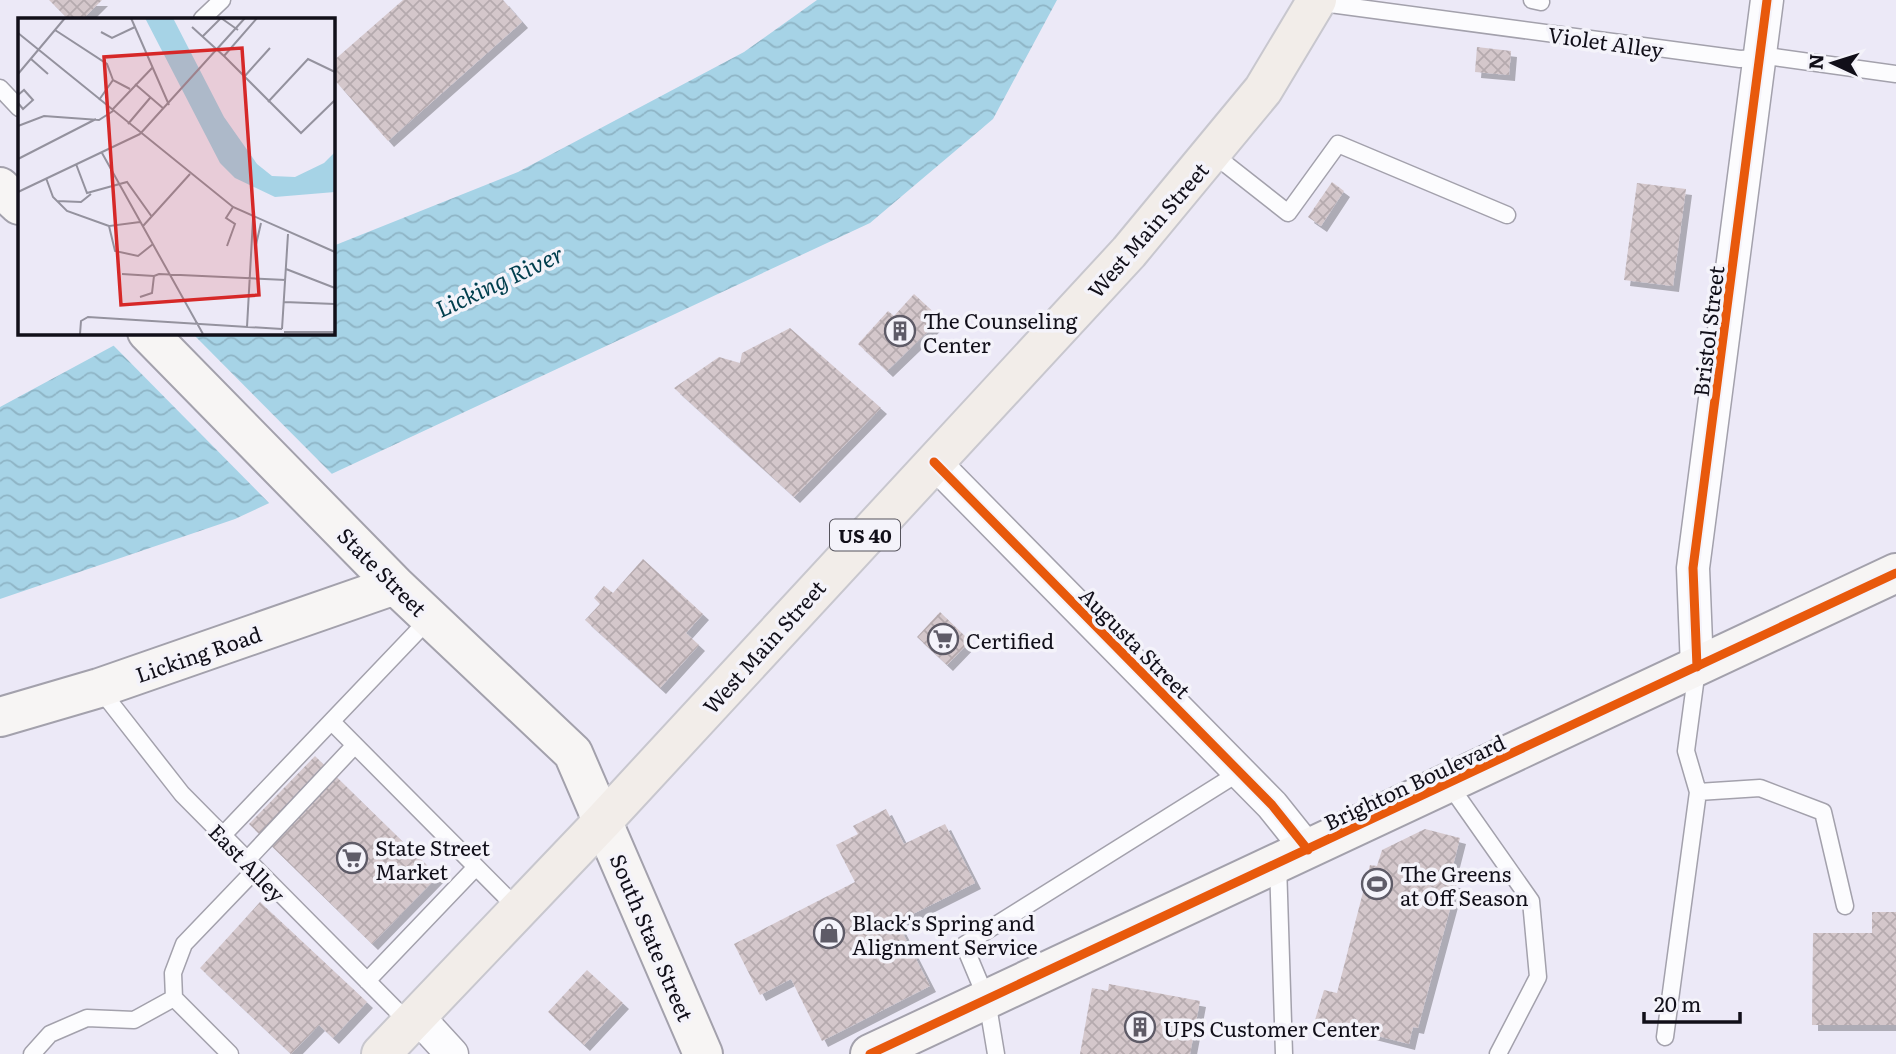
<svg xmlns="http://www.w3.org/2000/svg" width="1896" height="1054" font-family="Literata,serif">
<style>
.water{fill:url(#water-waves)}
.pier{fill:#ece9f7}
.building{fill:url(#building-cross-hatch);filter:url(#shadow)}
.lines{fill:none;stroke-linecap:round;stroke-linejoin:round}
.lane-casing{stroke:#a3a1ac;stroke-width:19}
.street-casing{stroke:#a3a1ac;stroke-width:35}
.secondary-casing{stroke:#a3a1ac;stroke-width:42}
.primary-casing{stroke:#c8c7ce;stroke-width:42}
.lane{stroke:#fcfcfe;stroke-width:16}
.street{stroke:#fcfcfe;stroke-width:32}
.secondary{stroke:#f7f5f4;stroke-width:38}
.primary{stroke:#f2ede9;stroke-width:38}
.cycleway-casing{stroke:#f4f3fa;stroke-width:13}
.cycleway{stroke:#e8590c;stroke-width:9}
.labels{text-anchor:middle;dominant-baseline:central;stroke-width:7;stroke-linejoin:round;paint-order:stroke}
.shield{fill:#f4f3fa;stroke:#55535c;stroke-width:2}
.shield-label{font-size:19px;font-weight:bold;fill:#110f19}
.street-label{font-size:21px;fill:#110f19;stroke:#f4f3fa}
.poi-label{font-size:21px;fill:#110f19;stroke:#f4f3fa;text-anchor:start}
.water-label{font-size:23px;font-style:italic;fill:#013e4d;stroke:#f4f3fa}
.inset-road{fill:none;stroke:#94929e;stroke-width:2}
.view{fill:#d62828;fill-opacity:0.15;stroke:#d62828;stroke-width:3.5}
.inset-edge{fill:none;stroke:#110f19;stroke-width:3.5}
</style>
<defs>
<pattern id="water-waves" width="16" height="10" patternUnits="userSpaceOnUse" patternTransform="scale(1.75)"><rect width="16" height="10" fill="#a6d3e6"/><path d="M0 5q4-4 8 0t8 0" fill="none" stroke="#8eb4c5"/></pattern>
<pattern id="building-cross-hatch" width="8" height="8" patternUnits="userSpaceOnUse" patternTransform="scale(1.75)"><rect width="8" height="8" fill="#d4c7cb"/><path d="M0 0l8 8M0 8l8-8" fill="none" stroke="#b5aaae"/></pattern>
<filter id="shadow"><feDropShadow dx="6" dy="6" stdDeviation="0" flood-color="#0004"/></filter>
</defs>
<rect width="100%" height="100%" fill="#ece9f7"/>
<path class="water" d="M 817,0 L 1057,0 L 993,119 L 870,223 L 235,519 L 0,599 L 0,407 L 137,333 L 332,332 L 333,246 L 518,172 L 744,52 Z"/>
<path class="pier" d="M 130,332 L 192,333 L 335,477 L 272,506 L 111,343 Z"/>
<path class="building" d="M 49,0 L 102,0 L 83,19 L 68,19 Z
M 403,0 L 503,0 L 522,22 L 388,141 L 332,77 L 332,62 Z
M 1477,47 L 1511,51 L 1509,75 L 1475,72 Z
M 1332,182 L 1344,191 L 1321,226 L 1308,217 Z
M 1637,183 L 1686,189 L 1673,286 L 1624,280 Z
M 914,294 L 941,319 L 887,371 L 858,344 L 888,311 L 894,316 Z
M 790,328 L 881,408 L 794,497 L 674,388 L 719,357 L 740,363 L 742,353 Z
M 643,559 L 703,614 L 686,633 L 699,645 L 660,688 L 585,620 L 600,604 L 594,598 L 604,586 L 613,593 Z
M 940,612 L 970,641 L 947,665 L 917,637 Z
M 315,756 L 438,876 L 372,944 L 249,824 Z
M 886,809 L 904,844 L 945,824 L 975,883 L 897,922 L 930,986 L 822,1041 L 791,979 L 760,995 L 734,944 L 855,882 L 836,845 L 858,834 L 853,826 Z
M 1425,829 L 1460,838 L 1449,881 L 1457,883 L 1418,1028 L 1413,1027 L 1409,1044 L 1315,1020 L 1324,990 L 1337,993 L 1370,865 L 1377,866 L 1382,850 Z
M 260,902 L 367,1002 L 333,1038 L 319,1025 L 291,1054 L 200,968 Z
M 1872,912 L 1896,912 L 1896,1025 L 1812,1025 L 1813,933 L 1872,933 Z
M 587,970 L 623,1003 L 584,1045 L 548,1012 Z
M 1109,984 L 1200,1001 L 1190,1054 L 1080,1054 L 1092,988 L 1108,991 Z"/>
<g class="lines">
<g class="lane-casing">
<path id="lane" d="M 1532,0 L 1541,2
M 1315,2 L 1740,59 L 1774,57 L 1896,74
M 202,19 L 222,0
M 0,88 L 19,108
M 1213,154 L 1288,213 L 1338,144 L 1507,215
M 1697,669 L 1686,751 L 1698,792 L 1760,788 L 1823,812 L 1845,906
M 99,688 L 182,794 L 410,1024
M 332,722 L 519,910
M 1448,783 L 1531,901 L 1538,977 L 1498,1054
M 222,836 L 430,618
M 246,861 L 355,745
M 1278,864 L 1284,1054
M 367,981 L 476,867
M 1665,1037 L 1698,792
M 32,1054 L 50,1034 L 87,1018 L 134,1020 L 174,998
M 230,1054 L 174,998 L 173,973 L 184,944 L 255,870
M 996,1054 L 987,1000 L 964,945 L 1240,772"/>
</g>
<g class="street-casing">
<path id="street" d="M 934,462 L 1272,805 L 1308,850
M 1697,667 L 1693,568 L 1767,0
M 417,1016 L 452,1054"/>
</g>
<g class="secondary-casing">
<path id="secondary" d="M 0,187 L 19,205
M 147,332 L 395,585 L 573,753 L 703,1054
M 0,717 L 99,688 L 395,585
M 870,1054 L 1896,573"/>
</g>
<g class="primary-casing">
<path id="primary" d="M 381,1054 L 604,820 L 1129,252 L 1263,90 L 1317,0"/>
</g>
<use href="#lane" class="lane"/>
<use href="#street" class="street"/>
<use href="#secondary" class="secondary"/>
<use href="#primary" class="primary"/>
<g class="cycleway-casing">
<path id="cycleway" d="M 934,462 L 1272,805 L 1308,850
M 1697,667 L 1693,568 L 1767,0
M 870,1054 L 1896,573"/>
</g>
<use href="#cycleway" class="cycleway"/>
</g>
<defs>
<g id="building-ring" transform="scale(1.575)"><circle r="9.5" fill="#f4f3fa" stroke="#5e5b67" stroke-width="1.5"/><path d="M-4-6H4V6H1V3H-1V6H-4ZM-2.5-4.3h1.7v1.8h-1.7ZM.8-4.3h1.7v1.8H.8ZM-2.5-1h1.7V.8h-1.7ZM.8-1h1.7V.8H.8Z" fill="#5e5b67"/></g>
<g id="supermarket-ring" transform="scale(1.575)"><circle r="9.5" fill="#f4f3fa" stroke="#5e5b67" stroke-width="1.5"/><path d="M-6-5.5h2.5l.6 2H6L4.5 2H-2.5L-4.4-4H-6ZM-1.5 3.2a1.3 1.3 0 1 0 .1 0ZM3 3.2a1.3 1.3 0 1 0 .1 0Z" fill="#5e5b67"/></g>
<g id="stadium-ring" transform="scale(1.575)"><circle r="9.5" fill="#f4f3fa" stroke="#5e5b67" stroke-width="1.5"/><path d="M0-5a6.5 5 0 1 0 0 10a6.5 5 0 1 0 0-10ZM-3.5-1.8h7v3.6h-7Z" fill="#5e5b67"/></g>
<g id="shop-ring" transform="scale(1.575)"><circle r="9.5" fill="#f4f3fa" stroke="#5e5b67" stroke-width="1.5"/><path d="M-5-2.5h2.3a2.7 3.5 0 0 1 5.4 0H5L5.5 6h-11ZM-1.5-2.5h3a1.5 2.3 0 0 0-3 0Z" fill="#5e5b67"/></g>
</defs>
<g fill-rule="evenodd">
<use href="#building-ring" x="900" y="331"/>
<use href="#supermarket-ring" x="943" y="639"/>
<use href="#supermarket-ring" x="352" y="858"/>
<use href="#stadium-ring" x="1377" y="884"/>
<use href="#shop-ring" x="829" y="933"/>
<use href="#building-ring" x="1140" y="1027"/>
</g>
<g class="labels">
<rect class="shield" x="830" y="519.5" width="70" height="31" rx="5"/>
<g class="shield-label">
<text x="865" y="535">US 40</text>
</g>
<g class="street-label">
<text transform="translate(1606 41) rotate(8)">Violet Alley</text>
<text transform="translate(1147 229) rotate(-49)">West Main Street</text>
<text transform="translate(1707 331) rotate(-83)">Bristol Street</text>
<text transform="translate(383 571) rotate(45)">State Street</text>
<text transform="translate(1136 642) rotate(45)">Augusta Street</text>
<text transform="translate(763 646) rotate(-48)">West Main Street</text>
<text transform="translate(198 653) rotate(-19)">Licking Road</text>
<text transform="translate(1414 781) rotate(-25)">Brighton Boulevard</text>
<text transform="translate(248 862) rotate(46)">East Alley</text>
<text transform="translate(653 937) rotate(67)">South State Street</text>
</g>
<g class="poi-label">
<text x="923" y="319">The Counseling<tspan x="923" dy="24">Center</tspan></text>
<text x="966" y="639">Certified</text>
<text x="375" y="846">State Street<tspan x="375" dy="24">Market</tspan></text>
<text x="1400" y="872">The Greens<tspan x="1400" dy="24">at Off Season</tspan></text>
<text x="852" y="921">Black's Spring and<tspan x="852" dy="24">Alignment Service</tspan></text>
<text x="1163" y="1027">UPS Customer Center</text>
</g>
<g class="water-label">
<text transform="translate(499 280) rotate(-25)">Licking River</text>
</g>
</g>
<g transform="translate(18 18)">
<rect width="317" height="317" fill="#ece9f7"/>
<path d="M 127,0 L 155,0 L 206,99 L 239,146 L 254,158 L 277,159 L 306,145 L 317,134 L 317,174 L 257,179 L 217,160 L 202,145 Z" fill="#a6d3e6"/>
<path class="inset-road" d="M 113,0 L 151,87M 174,9 L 206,38 L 239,0M 37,12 L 89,46 L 95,62M 83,14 L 94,20 L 117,9M 0,15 L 215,189 L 317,234M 184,19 L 203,0 L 220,12M 206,38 L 283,115 L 317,82M 13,41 L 30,56M 0,56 L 47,0M 226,59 L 252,30M 117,66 L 146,91M 0,77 L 6,72 L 15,82 L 5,91 L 0,85M 81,82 L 95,62 L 112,71M 250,84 L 290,41 L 317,54M 94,92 L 135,49M 110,106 L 132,80M 0,108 L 26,98 L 81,102 L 95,93M 122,116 L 227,0M 84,135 L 185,316M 0,141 L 78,101M 58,146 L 69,175 L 109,164 L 134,199M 28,160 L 35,179 L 49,193 L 91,208M 0,174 L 122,116M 39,183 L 63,184 L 73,176M 122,204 L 91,208 L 97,233 L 120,238 L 135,226M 125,208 L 172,156M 209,228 L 217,206 L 208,200 L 215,189M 237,231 L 243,205M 268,251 L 317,270M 104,256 L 136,258M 122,279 L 134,275 L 136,258 L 141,256 L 268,262M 266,284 L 317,286M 229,309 L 235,201M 264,311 L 270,216M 266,314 L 317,314M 62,316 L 63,303 L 70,299 L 264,311"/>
<path class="view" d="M 224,30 L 241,277 L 103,287 L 86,39 Z"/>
<rect width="317" height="317" class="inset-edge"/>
</g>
<g transform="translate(1833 63) rotate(274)" stroke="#f4f3fa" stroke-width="5" paint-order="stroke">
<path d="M0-5L12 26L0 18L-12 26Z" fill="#110f19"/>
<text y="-10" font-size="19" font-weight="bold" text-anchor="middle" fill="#110f19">N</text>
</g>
<path d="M1644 1012v10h96v-10" fill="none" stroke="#110f19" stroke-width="3.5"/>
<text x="1654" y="1012" font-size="21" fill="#110f19" stroke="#f4f3fa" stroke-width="5" paint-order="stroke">20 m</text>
</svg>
